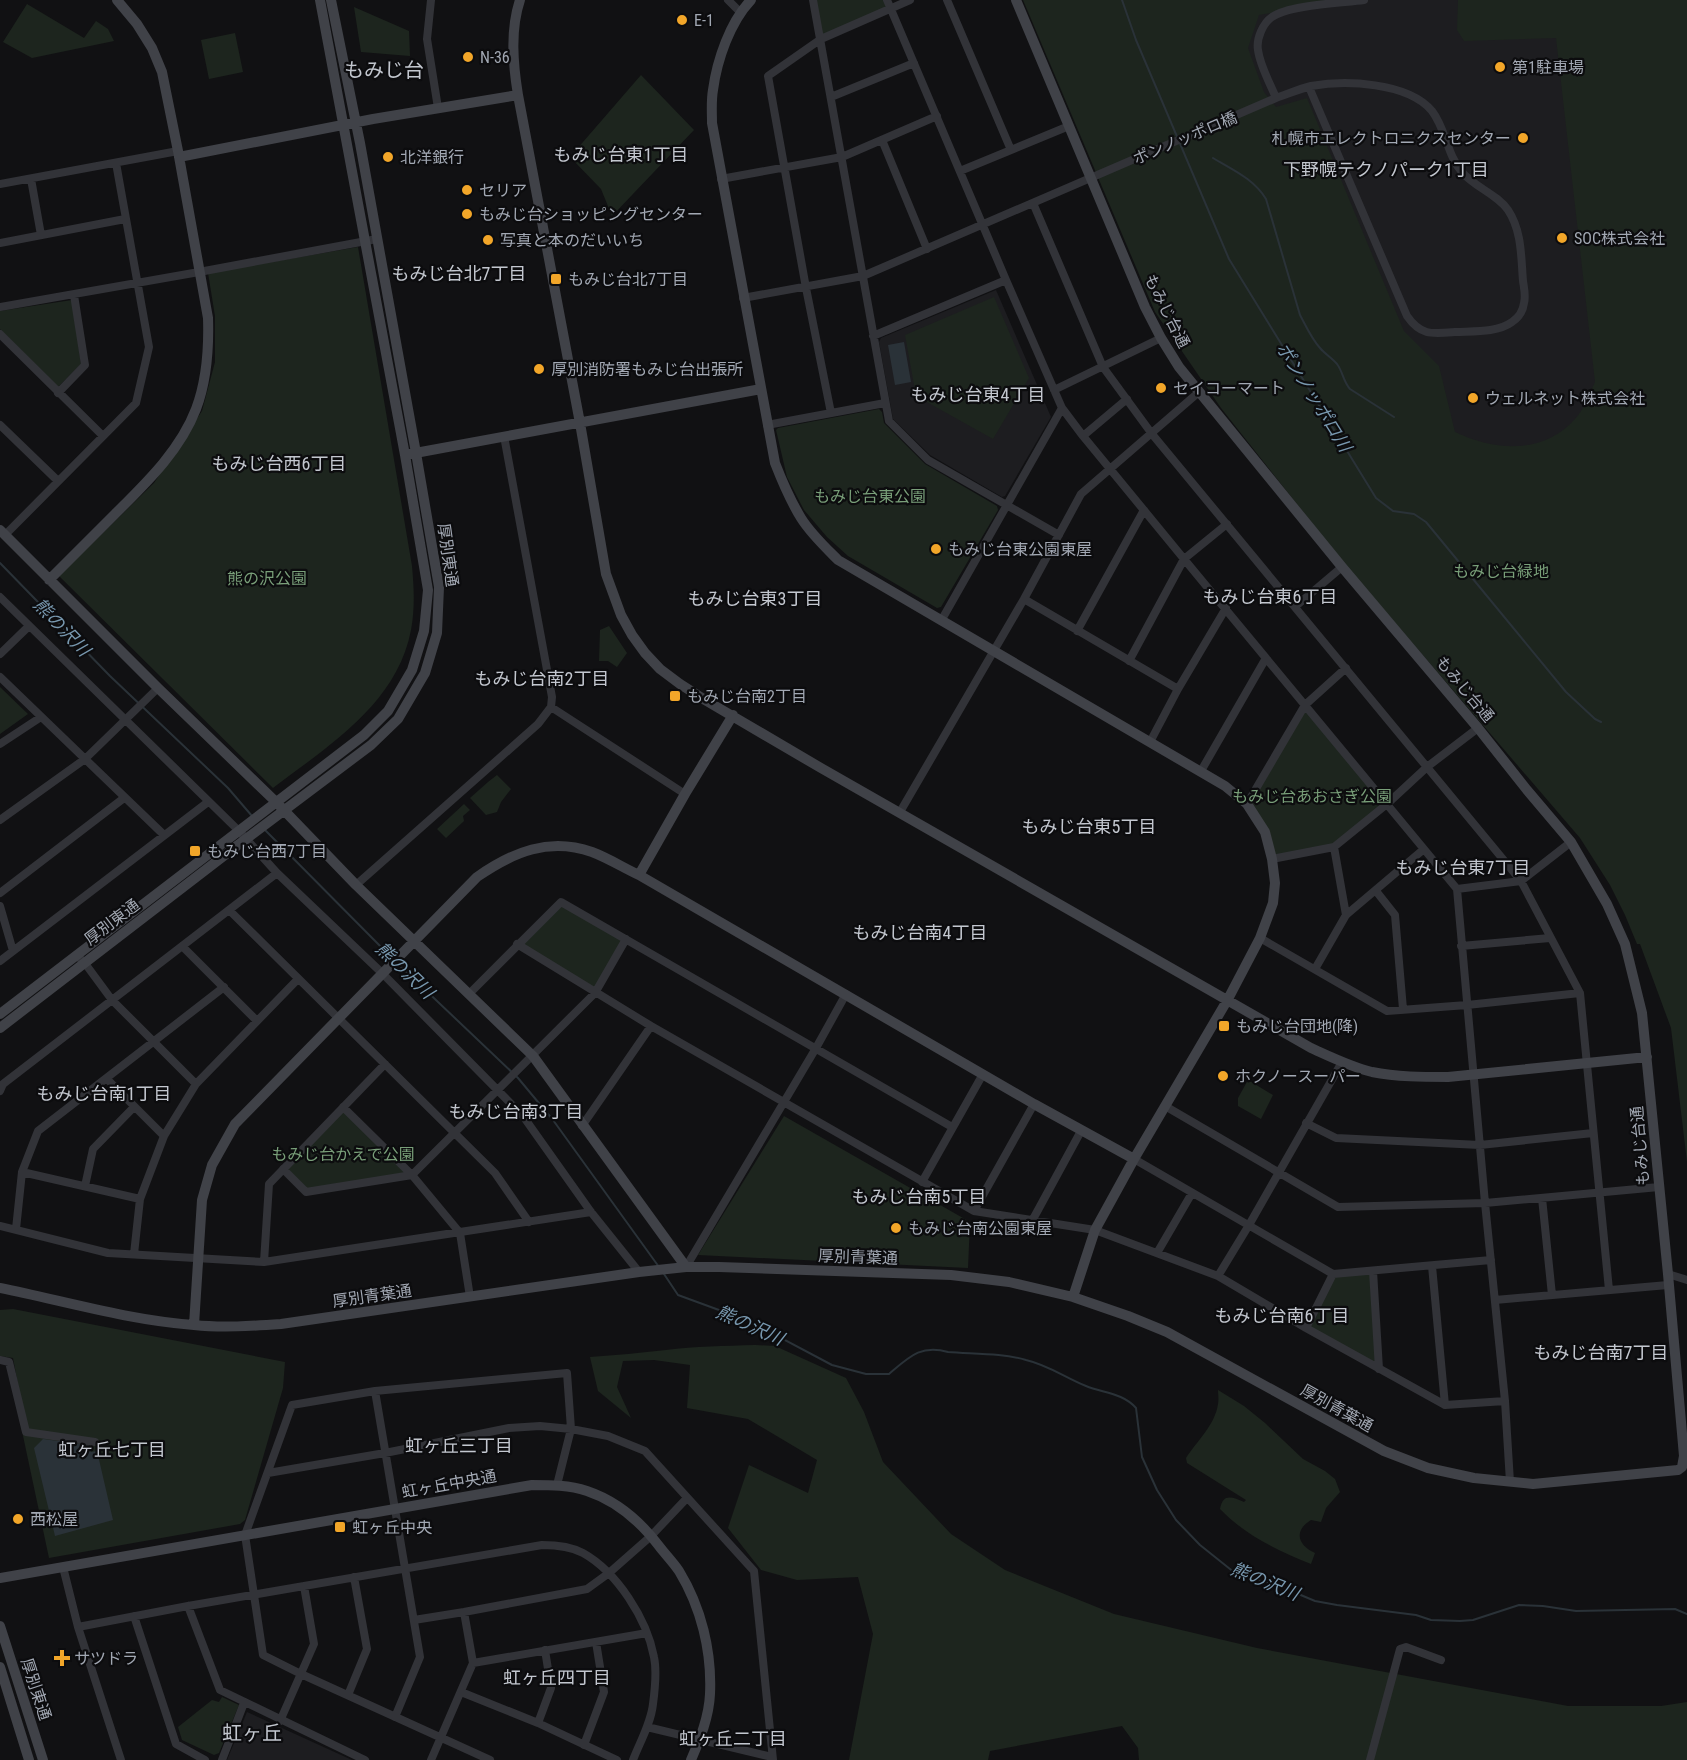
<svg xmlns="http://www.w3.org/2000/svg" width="1687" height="1760" font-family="'Roboto Condensed','Noto Sans JP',sans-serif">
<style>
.built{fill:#1d1d20}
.green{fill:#1d251e}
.water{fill:#2a3238}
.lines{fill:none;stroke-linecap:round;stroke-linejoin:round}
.stream{stroke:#2a3238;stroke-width:2}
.street{stroke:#323338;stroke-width:8}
.secondary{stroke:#404248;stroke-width:10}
.poi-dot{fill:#f2a629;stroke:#0c0c0e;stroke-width:2}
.labels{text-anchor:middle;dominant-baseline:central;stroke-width:4.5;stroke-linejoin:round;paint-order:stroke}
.poi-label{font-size:16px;fill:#a2a8b3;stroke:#0c0c0e;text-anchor:start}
.street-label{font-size:16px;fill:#a2a8b3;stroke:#0c0c0e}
.park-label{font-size:16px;fill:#799f79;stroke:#0c0c0e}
.neighbourhood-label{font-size:18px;fill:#c3c7cf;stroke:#0c0c0e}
.water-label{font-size:18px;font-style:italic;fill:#7898af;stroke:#0c0c0e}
.quarter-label{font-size:20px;fill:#c3c7cf;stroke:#0c0c0e}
</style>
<rect width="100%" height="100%" fill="#111113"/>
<path class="built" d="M 1212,0 L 1571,0 L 1628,471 L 1509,457 L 1447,433 Z
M 996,290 L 1051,417 L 1005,496 L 1002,497 L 930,455 L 893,419 L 879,342 L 881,338 Z
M 247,1712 L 352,1760 L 227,1760 Z"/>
<path class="green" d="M 813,0 L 887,0 L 891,8 L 821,39 Z
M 1023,0 L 1343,0 L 1259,15 L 1248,48 L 1264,92 L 1276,107 L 1307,98 L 1404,331 L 1439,366 L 1455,432 C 1495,451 1543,455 1575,419 C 1584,410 1589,394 1595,382 L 1556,38 L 1464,41 L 1457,30 L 1458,0 L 1687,0 L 1687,1162 L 1671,1028 L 1640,944 L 1637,944 L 1625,915 L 1610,885 L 1580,838 L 1342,561 L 1221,408 L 1155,312 Z
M 27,4 L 84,38 L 96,21 L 108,29 L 114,41 L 32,58 L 3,42 Z
M 354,7 L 409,31 L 410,56 L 361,52 Z
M 235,33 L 243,72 L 209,79 L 201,40 Z
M 641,75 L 694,130 L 612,216 L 601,189 L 570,157 Z
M 358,247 L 412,566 C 414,587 415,609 411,630 C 397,704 328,746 273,788 L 59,576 L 154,483 L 202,411 L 215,362 L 215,316 L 208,273 Z
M 994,297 L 1029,378 L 993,439 L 916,396 L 905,335 Z
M 72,300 L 81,364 L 58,387 L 0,329 L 0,311 Z
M 879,409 L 882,412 L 884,423 L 925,464 L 997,506 L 998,510 L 941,607 L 937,608 L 848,556 L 827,537 L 804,510 L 787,477 L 776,430 L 778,428 Z
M 609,626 L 627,653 L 617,667 L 608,661 L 599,661 L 600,630 Z
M 0,687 L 28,714 L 0,734 Z
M 1305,705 L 1387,804 L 1334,847 L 1272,859 L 1247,804 Z
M 497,775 L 511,789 L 501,802 L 497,812 L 486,815 L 470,798 L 488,782 Z
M 464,804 L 470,810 L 463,816 L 464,821 L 446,838 L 437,829 Z
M 561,902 L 626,939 L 595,993 L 517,944 Z
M 1248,1080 L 1273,1095 L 1261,1119 L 1238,1106 L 1238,1098 Z
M 343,1107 L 412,1175 L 306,1192 L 283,1169 Z
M 784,1116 L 970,1222 L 968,1268 L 698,1255 Z
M 1373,1271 L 1379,1369 L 1306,1328 L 1333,1274 Z
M 13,1309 L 285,1362 L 283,1388 L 245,1520 L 240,1524 L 49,1558 L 19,1417 L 24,1416 L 13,1358 L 0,1356 L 0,1310 Z
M 755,1345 L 775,1346 L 846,1378 L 864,1412 L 883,1462 L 951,1534 L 1005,1570 L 1114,1614 L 1257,1648 L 1568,1706 L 1661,1706 L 1687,1702 L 1687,1760 L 1139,1760 L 1138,1748 L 1122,1726 L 990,1751 L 988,1760 L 849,1760 L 873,1634 L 858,1577 L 797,1580 L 761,1570 L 728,1528 L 749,1465 L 808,1493 L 817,1460 L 748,1419 L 687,1408 L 690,1365 L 654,1360 L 623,1361 L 617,1387 L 631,1418 L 598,1391 L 590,1357 C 616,1355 640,1353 666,1350 C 695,1346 725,1346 755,1345 Z
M 1218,1390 L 1244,1406 L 1265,1423 L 1303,1459 L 1325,1471 L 1335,1479 L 1340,1492 L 1326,1508 L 1321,1522 L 1311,1520 C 1293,1531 1298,1545 1315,1553 L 1311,1564 C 1277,1550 1246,1536 1220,1509 C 1223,1493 1232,1497 1244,1502 L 1246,1500 L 1187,1463 L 1186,1458 C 1197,1441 1215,1425 1218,1404 C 1219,1399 1218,1394 1218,1390 Z
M 222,1697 L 239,1705 L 219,1753 L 214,1755 L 182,1740 L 178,1727 L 212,1700 L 219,1702 Z"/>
<path class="water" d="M 904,342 L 911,382 L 895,385 L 888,345 Z
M 43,1439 L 89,1445 L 91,1452 L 97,1451 L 113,1520 L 55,1536 L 34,1448 Z"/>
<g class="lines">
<path class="stream" d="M 1122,0 L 1136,40 L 1229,259 L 1376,498 L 1393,511 L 1414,514 L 1426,522 L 1566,692 L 1595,719 L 1601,722
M 1213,158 C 1233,170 1254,179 1266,199 L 1300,315 C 1306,326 1311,338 1320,348 C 1325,354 1332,358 1337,364 C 1343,372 1343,381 1350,389 L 1394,417
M 0,563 L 110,676 L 228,788 L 252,816
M 264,829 L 393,959
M 397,963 L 518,1078 L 553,1120 L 659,1267
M 664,1274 L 678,1295 L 749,1321 L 832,1365 L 866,1374 L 889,1374 C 909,1357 921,1344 948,1352 C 973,1354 1002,1353 1026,1360 C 1048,1365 1066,1378 1086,1386 C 1103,1393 1123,1393 1136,1408 L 1142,1457 L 1157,1490 L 1176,1520 L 1200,1545 L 1235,1573 L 1242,1576 L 1277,1585 L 1315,1601 L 1337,1605 L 1416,1615 L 1431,1620 L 1460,1621 L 1473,1620 L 1519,1605 L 1543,1606 L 1576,1611 L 1675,1609 L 1687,1614"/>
<path class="street" d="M 431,0 L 427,39 L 438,108
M 728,0 L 740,12
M 813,0 L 889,421 L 928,460 L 1059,535
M 887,0 L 1006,280 L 1062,408 L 1083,436 L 1184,559 L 1457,889 L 1485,1203 L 1505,1401 L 1510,1482
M 947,0 L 1011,150
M 831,97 L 914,63
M 1276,98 C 1270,83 1260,66 1258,50 C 1256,39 1263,23 1272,17 C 1288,5 1342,3 1364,0
M 882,140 L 927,249
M 960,171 L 1069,126
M 31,179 L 41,235
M 721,179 L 842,157 L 937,116
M 0,184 L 178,151
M 1033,203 L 1103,367 L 1152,434 L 1521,881 L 1580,993 L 1609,1290
M 0,243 L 125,219
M 743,298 L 863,276 L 1276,98 C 1288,94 1299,89 1311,86 C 1345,80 1408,82 1432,111 C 1446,129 1447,155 1462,172 C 1474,187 1497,194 1508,210 C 1522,231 1521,257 1523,281 C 1524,288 1526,296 1524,303 C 1523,311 1518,318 1512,322 C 1497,333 1473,331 1455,332 C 1432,334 1421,336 1407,316 L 1309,87
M 0,307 L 199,272 L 377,239
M 0,334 L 103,436
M 873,336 L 1006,280
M 1054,390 L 1161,338
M 58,393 L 85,365 L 74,295
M 831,413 L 806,288 L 768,76 L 821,39 L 910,0
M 0,425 L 58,481
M 767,425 L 885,403
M 1083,436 L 1127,399
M 5,535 L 136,403 L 149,347 L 116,163
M 0,597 L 239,831 L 277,873 L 382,973 L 523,1116 L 591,1212 L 639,1272
M 1024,599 L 1178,689
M 1296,606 L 1342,567
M 941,621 L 1062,408
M 1077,631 L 1144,510
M 0,654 L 29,626
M 1129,661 L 1184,559 L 1227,524
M 0,677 L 164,835
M 551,707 L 685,794
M 1150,742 L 1178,689 L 1226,608
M 0,744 L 41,717
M 1201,771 L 1266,658
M 1247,804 L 1305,705 L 1346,668
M 900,812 L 1024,599 L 1081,494 L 1199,392
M 0,820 L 85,759 L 158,688
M 1334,847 L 1346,915
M 1272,859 L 1334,847 L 1387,804 L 1427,767 L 1478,728
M 356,885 L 538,724 L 551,707 L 552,697 L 504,436
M 1457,889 L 1521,881 L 1571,842
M 1376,891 L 1395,915 L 1403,1009
M 0,893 L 124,798
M 0,906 L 13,951
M 229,910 L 495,1173 L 529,1222
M 1260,938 L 1387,1011 L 1467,1005 L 1580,993
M 517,944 L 651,1026 L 974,1211 L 1095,1230 L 1218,1276 L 1306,1328 L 1445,1405 L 1505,1401
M 182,946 L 257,1021
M 1461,946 L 1550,938
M 76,955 L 84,962 L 112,1000 L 196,1084
M 0,961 L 208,802
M 1315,969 L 1346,915 L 1424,849
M 469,994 L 561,902 L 952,1127
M 107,1079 L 164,1136
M 0,1091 L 3,1084 L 277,873
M 1165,1106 L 1338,1207 L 1485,1203 L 1659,1187
M 343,1107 L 412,1175 L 460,1233 L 470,1297
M 1306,1123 L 1336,1138 L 1480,1145 L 1593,1133
M 582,1126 L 651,1026
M 1134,1159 L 1333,1274 L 1491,1260
M 283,1169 L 306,1192 L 412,1175 L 595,993 L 626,939
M 22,1172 L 140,1199
M 922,1182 L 983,1074
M 85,1186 L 93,1149 L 134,1107
M 1542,1198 L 1552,1295
M 974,1211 L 1034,1104
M 1032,1221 L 1081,1131
M 0,1226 L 108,1253 L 264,1262 L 591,1212
M 16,1229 L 22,1172 L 38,1131 L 224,987
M 1157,1253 L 1192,1193
M 134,1254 L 140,1199 L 164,1136 L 196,1084 L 298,979
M 264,1262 L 269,1184 L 385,1064
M 1432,1266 L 1445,1405
M 686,1267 L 816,1048 L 846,994
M 1373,1271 L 1379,1369
M 1668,1274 L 1687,1280
M 1218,1276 L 1249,1225 L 1342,1062
M 1495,1300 L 1668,1285
M 1306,1328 L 1333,1274
M 0,1360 L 9,1362 L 26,1432 L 95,1442
M 375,1391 L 420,1657 L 395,1717
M 268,1473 L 385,1453 L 509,1428 L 540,1426 L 571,1429 L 608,1436 L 645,1451 L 754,1571 L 773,1760
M 63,1567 L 78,1627 L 121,1760
M 188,1606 L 220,1690 L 365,1760
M 134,1616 L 176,1744 L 205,1760
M 414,1620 L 464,1612 L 587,1589 L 609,1573 L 651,1536 L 687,1498
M 78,1627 L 188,1606 L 542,1545 C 556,1545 570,1546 583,1553 C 617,1572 647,1619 654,1657 C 657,1671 655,1689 653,1704 C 651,1723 640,1742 633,1760
M 473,1663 L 647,1633
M 461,1692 L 538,1723 L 617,1760
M 348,1695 L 367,1649 L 354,1577
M 280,1721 L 314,1644 L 304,1586
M 538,1723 L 551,1688 L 545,1650
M 647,1727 L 772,1757
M 584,1745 L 604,1692 L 596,1642
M 222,1760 L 244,1703
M 431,1760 L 473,1663 L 464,1612
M 490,1760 L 301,1674 L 263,1655 L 245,1535 L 292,1405 L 375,1391 L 567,1373 L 571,1429 L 557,1485
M 1370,1760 L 1400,1649 L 1406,1647 L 1441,1660"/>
<path class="secondary" d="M 520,0 C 510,30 513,64 518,95 L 580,423 L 606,574 L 621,615 L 632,635 L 645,653 L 660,669 L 680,684 L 705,700 L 821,768 L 1311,1048 C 1331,1057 1351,1067 1372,1072 C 1397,1077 1423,1077 1448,1077 L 1647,1057
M 751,0 C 730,22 717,60 713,90 C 711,101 712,112 712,123 L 775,463 C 782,481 790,500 801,518 C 811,534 825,547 838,560 L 1225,786 L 1247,804 L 1265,832 L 1272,859 L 1275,883 L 1273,903 L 1260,938 L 1228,999 L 1134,1159 L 1095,1230 L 1073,1297
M 179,157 L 373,119 L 518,95
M 410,454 L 761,389
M 0,530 L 158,688 L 276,802 L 356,885 L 533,1056 L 686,1267
M 49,580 C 71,558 93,536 115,514 C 145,484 180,451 196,409 C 207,380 209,349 208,318 L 178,151 L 162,72 L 152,48 L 137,24 L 117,0
M 639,875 L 685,794 L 733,715
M 0,1014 L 364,735 L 388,711 L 412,670 L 424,631 L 428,590 L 405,455 L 320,0
M 0,1028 L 234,848 L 371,745 L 398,719 L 425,673 L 437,633 L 439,587 L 416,453 L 360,143 L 331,0
M 0,1288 C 64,1301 128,1320 194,1325 C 222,1328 252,1326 281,1324 L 639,1272 L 686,1267 L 719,1267 L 951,1275 L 1009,1282 L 1073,1297 L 1128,1316 L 1167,1332 L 1384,1451 L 1428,1468 L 1474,1478 L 1533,1484 L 1678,1470 L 1682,1467 L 1684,1456 L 1668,1274 L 1642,1013 L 1625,944 L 1607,904 L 1571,842 L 1527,790 L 1478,728 L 1342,567 L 1179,367 L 1161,338 L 1145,307 L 1016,0
M 194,1325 L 202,1200 L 212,1165 L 235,1124 L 477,877 C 513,852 549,837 592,852 C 608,858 624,868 639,875 L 1034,1104 L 1134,1159
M 0,1578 L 532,1485 C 551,1485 569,1485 587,1491 C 617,1501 640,1521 659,1546 C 665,1554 673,1562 679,1571 C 701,1607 712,1651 710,1694 C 709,1717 700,1739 691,1760
M 0,1626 L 43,1760
M 0,1667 L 29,1760"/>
</g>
<g class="poi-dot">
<circle cx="682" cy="20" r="6"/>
<circle cx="468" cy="57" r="6"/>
<circle cx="1500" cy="67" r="6"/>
<circle cx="1523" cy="138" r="6"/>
<circle cx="388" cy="157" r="6"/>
<circle cx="467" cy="190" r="6"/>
<circle cx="467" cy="214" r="6"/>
<circle cx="1562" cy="238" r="6"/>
<circle cx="488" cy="240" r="6"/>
<rect x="550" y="273" width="12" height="12" rx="3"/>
<circle cx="539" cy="369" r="6"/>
<circle cx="1161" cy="388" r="6"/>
<circle cx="1473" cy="398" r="6"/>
<circle cx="936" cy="549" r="6"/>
<rect x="669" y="690" width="12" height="12" rx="3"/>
<rect x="189" y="845" width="12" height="12" rx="3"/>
<rect x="1218" y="1020" width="12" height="12" rx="3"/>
<circle cx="1223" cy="1076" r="6"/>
<circle cx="896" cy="1228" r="6"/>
<circle cx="18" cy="1519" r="6"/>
<rect x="334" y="1521" width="12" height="12" rx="3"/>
<path d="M59 1649h6v6h6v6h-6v6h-6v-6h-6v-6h6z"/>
</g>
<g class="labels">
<g class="poi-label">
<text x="694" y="20">E-1</text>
<text x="480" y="57">N-36</text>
<text x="1512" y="67">第1駐車場</text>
<text x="1511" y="138" text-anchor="end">札幌市エレクトロニクスセンター</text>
<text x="400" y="157">北洋銀行</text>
<text x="479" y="190">セリア</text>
<text x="479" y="214">もみじ台ショッピングセンター</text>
<text x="1574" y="238">SOC株式会社</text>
<text x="500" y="240">写真と本のだいいち</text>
<text x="568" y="279">もみじ台北7丁目</text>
<text x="551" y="369">厚別消防署もみじ台出張所</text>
<text x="1173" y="388">セイコーマート</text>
<text x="1485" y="398">ウェルネット株式会社</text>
<text x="948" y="549">もみじ台東公園東屋</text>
<text x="687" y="696">もみじ台南2丁目</text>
<text x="207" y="851">もみじ台西7丁目</text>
<text x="1236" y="1026">もみじ台団地(降)</text>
<text x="1235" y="1076">ホクノースーパー</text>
<text x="908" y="1228">もみじ台南公園東屋</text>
<text x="30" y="1519">西松屋</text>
<text x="352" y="1527">虹ヶ丘中央</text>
<text x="74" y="1658">サツドラ</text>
</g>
<g class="street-label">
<text transform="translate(1185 138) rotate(-23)">ポンノッポロ橋</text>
<text transform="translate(1167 311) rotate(63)">もみじ台通</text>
<text transform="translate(448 555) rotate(82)">厚別東通</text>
<text transform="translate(1465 689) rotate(50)">もみじ台通</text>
<text transform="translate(112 922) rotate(-37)">厚別東通</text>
<text transform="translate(1640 1146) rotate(-95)">もみじ台通</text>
<text transform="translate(858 1257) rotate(2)">厚別青葉通</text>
<text transform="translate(372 1296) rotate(-8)">厚別青葉通</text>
<text transform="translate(1337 1408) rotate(29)">厚別青葉通</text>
<text transform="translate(449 1484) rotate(-10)">虹ヶ丘中央通</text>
<text transform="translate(36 1689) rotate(72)">厚別東通</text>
</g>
<g class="park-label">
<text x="870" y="496">もみじ台東公園</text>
<text x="1501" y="571">もみじ台緑地</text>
<text x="267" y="578">熊の沢公園</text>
<text x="1312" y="796">もみじ台あおさぎ公園</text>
<text x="343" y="1154">もみじ台かえで公園</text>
</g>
<g class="neighbourhood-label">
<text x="621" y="154">もみじ台東1丁目</text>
<text x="1386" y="169">下野幌テクノパーク1丁目</text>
<text x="459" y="273">もみじ台北7丁目</text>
<text x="978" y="394">もみじ台東4丁目</text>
<text x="279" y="463">もみじ台西6丁目</text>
<text x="1270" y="596">もみじ台東6丁目</text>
<text x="755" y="598">もみじ台東3丁目</text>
<text x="542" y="678">もみじ台南2丁目</text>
<text x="1089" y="826">もみじ台東5丁目</text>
<text x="1463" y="867">もみじ台東7丁目</text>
<text x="920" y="932">もみじ台南4丁目</text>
<text x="104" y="1093">もみじ台南1丁目</text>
<text x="516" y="1111">もみじ台南3丁目</text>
<text x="919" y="1196">もみじ台南5丁目</text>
<text x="1282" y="1315">もみじ台南6丁目</text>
<text x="1601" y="1352">もみじ台南7丁目</text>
<text x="459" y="1445">虹ヶ丘三丁目</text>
<text x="112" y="1449">虹ヶ丘七丁目</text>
<text x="557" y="1677">虹ヶ丘四丁目</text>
<text x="733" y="1738">虹ヶ丘二丁目</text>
</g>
<g class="water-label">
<text transform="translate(1314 397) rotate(58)">ポンノッポロ川</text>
<text transform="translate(62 627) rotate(46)">熊の沢川</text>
<text transform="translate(405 970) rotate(44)">熊の沢川</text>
<text transform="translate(750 1325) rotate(24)">熊の沢川</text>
<text transform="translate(1265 1581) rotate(22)">熊の沢川</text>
</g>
<g class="quarter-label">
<text x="384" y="70">もみじ台</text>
<text x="252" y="1733">虹ヶ丘</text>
</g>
</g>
</svg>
